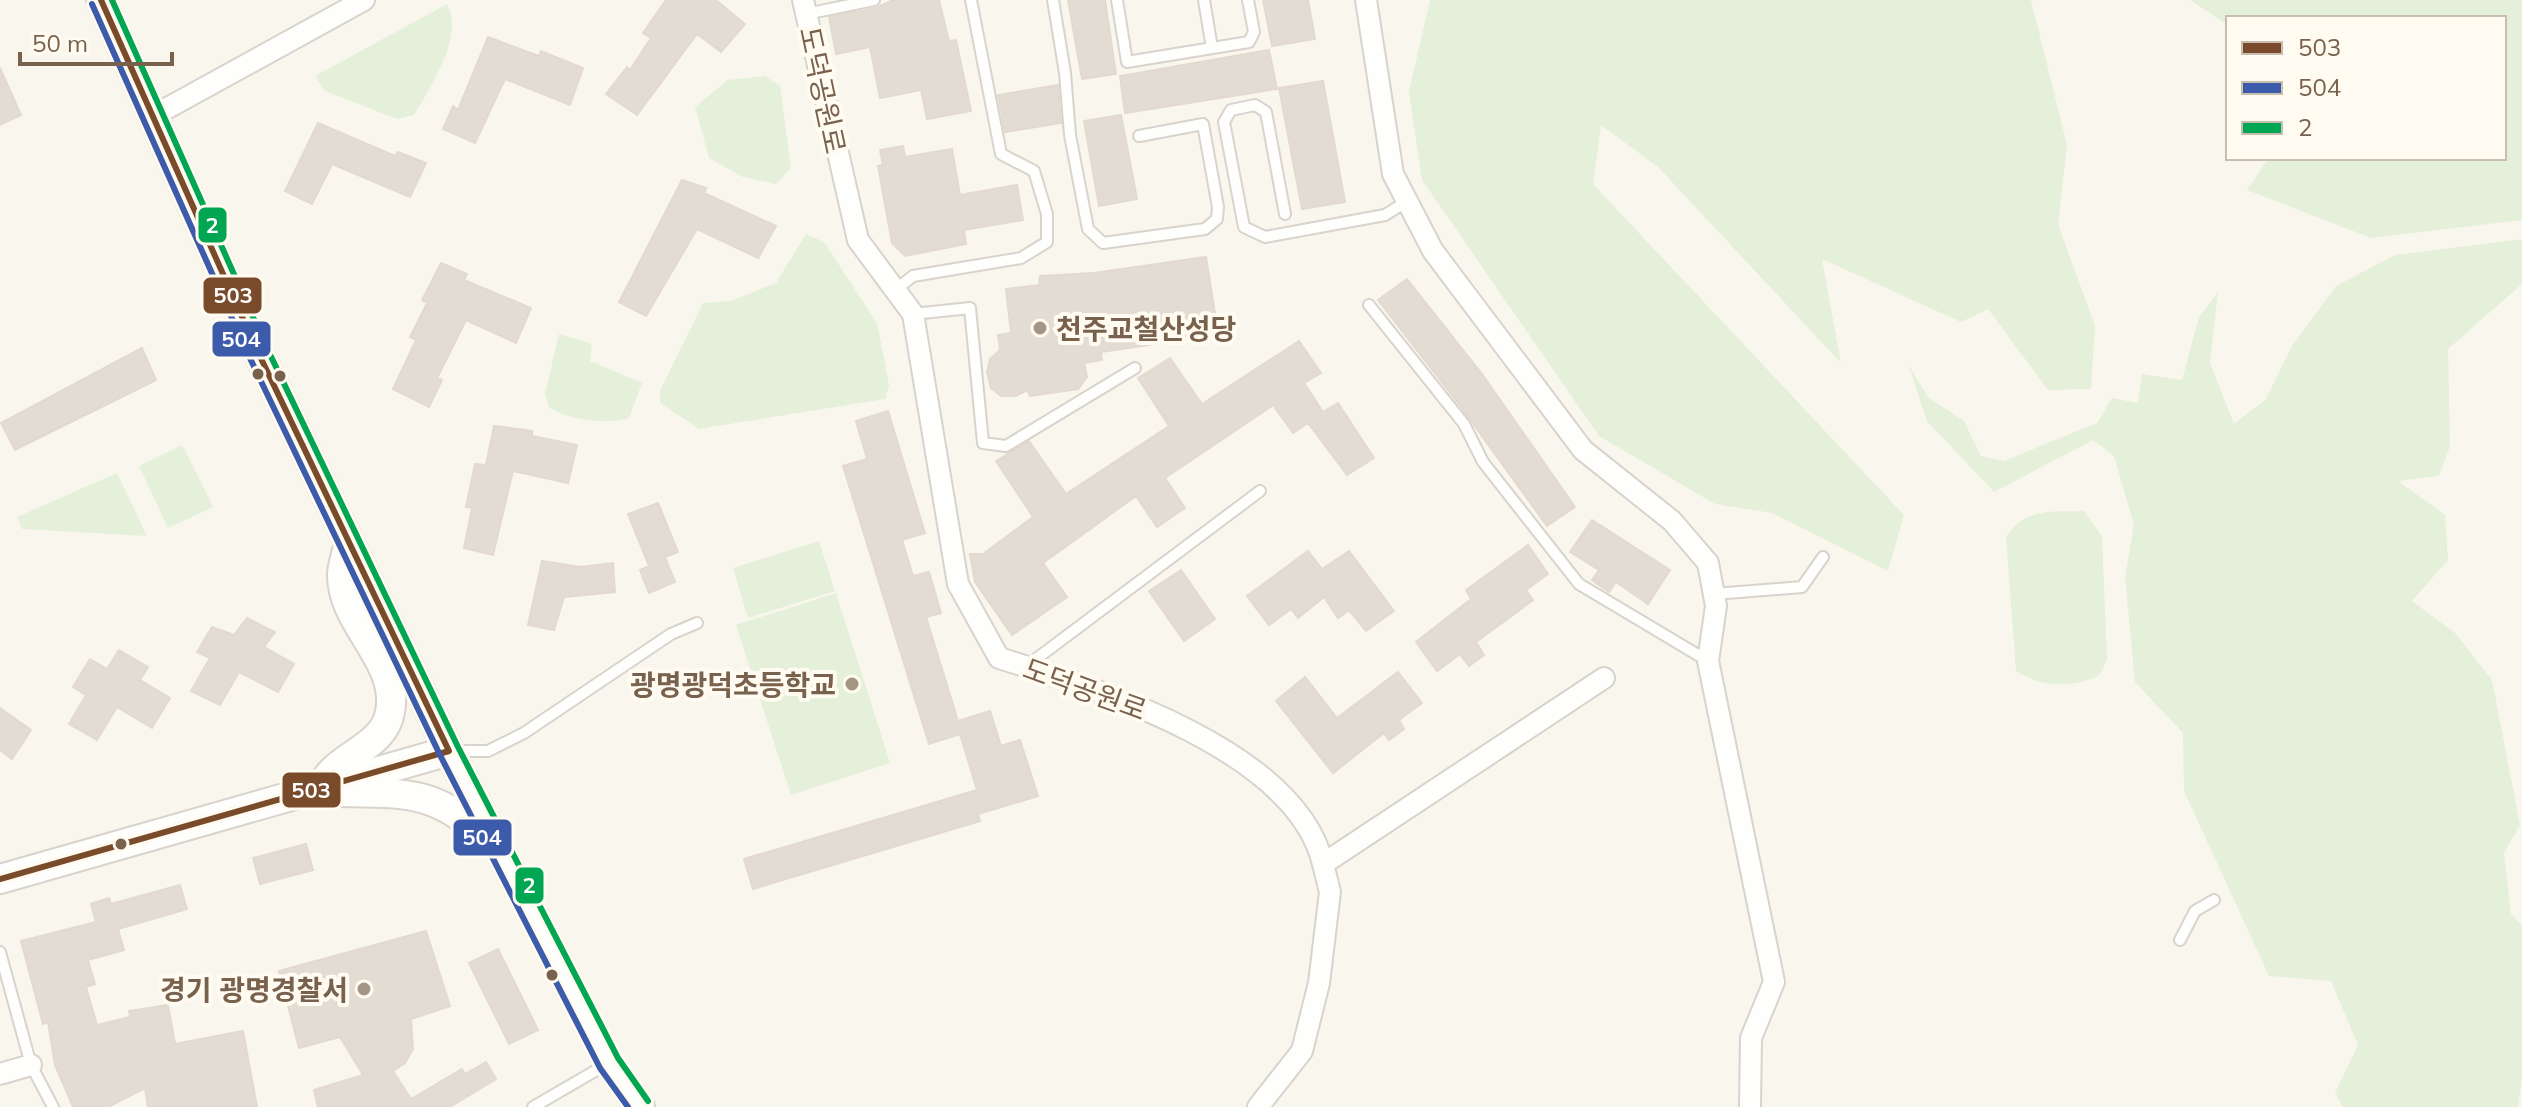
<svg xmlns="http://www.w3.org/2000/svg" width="2522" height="1107" font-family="Mulish,'Noto Sans KR',sans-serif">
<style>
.green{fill:#e4f0d9}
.building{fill:#e3dcd3;stroke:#e2dad0;stroke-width:2}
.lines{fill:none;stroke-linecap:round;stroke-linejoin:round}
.lane-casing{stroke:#d8d3cc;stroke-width:14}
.street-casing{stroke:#d8d3cc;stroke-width:24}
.secondary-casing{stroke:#d9d3cc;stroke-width:32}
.lane{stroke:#fefefc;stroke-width:10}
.street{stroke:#fefefc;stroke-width:20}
.secondary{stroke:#fefefc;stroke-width:28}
.bus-1-casing{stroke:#fffbf1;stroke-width:12}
.bus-2-casing{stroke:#fffbf1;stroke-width:12}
.bus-3-casing{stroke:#fffbf1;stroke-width:12}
.bus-1{stroke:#7a4b2a;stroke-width:6}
.bus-2{stroke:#3d5bab;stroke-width:6}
.bus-3{stroke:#00a651;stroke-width:6}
.poi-dot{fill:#a59585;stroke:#fffbf1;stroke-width:3}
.bus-dot{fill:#78614d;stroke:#fffbf1;stroke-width:3}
.labels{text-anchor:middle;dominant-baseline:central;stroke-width:8;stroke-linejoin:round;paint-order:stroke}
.street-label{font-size:28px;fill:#78614d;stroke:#fffbf1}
.poi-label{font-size:28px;font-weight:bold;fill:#78614d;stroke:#fffbf1;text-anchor:end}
.line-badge{stroke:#fffbf1;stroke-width:3}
.badge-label{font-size:22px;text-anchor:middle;font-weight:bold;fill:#fff}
</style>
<rect width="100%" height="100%" fill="#f9f6ee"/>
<path class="green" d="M 1430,0 L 2031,0 L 2067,145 L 2058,224 L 2095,326 L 2091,389 L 2048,390 L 1988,309 L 1961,322 L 1822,259 L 1841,363 L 1658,167 L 1601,125 L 1593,184 L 1904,515 L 1888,571 L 1772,513 L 1715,504 L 1599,436 L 1422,180 L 1409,92 Z
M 2190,0 L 2522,0 L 2522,220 L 2371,238 L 2247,190 L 2269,158 L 2504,158 L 2504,18 L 2228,18 L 2228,25 Z
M 447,4 C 465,36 430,87 414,115 L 397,119 L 325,91 L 315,76 Z
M 765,76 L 780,86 L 791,168 L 776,184 L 743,177 L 709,158 L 695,107 L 728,80 Z
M 806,234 L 824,242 L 877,323 L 889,385 L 885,399 L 699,429 L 660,403 L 660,391 L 703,303 L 731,301 L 776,283 Z
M 2522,239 L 2522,284 L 2448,349 L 2450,446 L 2439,476 L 2398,481 L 2445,515 L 2448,560 L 2412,601 L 2455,633 L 2492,680 L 2520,825 L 2504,853 L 2511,914 L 2522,926 L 2522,1079 L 2518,1107 L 2343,1107 L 2335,1093 L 2358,1045 L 2331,981 L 2269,976 L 2184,791 L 2183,733 L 2135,682 L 2125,577 L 2134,525 L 2114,456 L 2093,440 L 1994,492 L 1927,421 L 1908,364 L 1928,397 L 1964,421 L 1981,456 L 2004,461 L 2097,423 L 2112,398 L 2138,403 L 2142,374 L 2182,380 L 2199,317 L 2218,292 L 2210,363 L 2234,424 L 2266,399 L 2292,346 L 2336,286 L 2395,255 Z
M 559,334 L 592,344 L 590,361 L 642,383 L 629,418 C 610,425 566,420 549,407 L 545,394 Z
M 182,445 L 213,507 L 168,528 L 139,466 Z
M 117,473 L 147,536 L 22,529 L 17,517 Z
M 2084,511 L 2102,536 L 2107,659 L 2100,675 C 2072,689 2042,687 2016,671 L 2006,537 C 2025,507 2052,512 2084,511 Z
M 819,541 L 835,591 L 748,618 L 733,568 Z
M 836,593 L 890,763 L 791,795 L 736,625 Z"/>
<path class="building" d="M 666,0 L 716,0 L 745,24 L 721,52 L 697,34 L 637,115 L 606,94 L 627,67 L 630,70 L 651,38 L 643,33 Z
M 893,0 L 939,0 L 949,41 L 956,40 L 971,111 L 927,119 L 921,90 L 880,98 L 870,47 L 836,54 L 829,17 L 876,8 Z
M 1068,0 L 1105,0 L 1116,74 L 1082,79 Z
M 1263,0 L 1308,0 L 1315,39 L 1272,46 Z
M 488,37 L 539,56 L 541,51 L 583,68 L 570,105 L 505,79 L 475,143 L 443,129 L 453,106 L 458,110 Z
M 1269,50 L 1277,89 L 1125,113 L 1120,76 Z
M 0,68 L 21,115 L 0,125 Z
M 1323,81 L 1345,202 L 1302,209 L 1279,88 Z
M 1058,85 L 1061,123 L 1005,132 L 998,95 Z
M 1121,115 L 1137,199 L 1099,206 L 1084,121 Z
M 318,123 L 395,156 L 398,152 L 426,163 L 410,197 L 332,164 L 312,204 L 285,191 Z
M 903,146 L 905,157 L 952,149 L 960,195 L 1017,185 L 1023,220 L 964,230 L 966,244 L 905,256 L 892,243 L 878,166 L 883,165 L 880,150 Z
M 682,180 L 706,188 L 704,193 L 776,226 L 758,258 L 697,229 L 646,316 L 619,302 Z
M 1206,257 L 1217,326 L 1196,338 L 1101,352 L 1102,360 L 1084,363 L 1087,377 L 1078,389 L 1030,396 L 1027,390 L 1016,396 L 1001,396 L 991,388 L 987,372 L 990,359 L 1000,350 L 998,335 L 1011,333 L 1006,289 L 1039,285 L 1040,276 L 1094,273 Z
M 441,263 L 467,274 L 464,280 L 531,308 L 516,343 L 466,320 L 437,378 L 442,380 L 429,407 L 393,389 L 416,340 L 410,337 L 427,303 L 422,300 Z
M 1407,279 L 1482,374 L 1575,507 L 1547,526 L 1461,407 L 1378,300 Z
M 1299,341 L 1321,373 L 1304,383 L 1323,412 L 1338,403 L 1374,458 L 1347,475 L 1308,423 L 1293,433 L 1273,405 L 1165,478 L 1185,508 L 1157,527 L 1136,496 L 1043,563 L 1067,597 L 1012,635 L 975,582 L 970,554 L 983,554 L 1033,517 L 996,461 L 1029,441 L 1066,494 L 1169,426 L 1138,378 L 1170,358 L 1202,404 Z
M 142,348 L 156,380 L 15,450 L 1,423 Z
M 888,411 L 925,533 L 902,540 L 913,576 L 929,572 L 941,613 L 926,617 L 958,721 L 990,711 L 1001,746 L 1020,740 L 1038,796 L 978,814 L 980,821 L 753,889 L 744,859 L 977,790 L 960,734 L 929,744 L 843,466 L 867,459 L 856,421 Z
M 494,426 L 532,431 L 532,436 L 577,445 L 568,483 L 513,471 L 493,555 L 464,548 L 472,508 L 466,507 L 475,464 L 486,465 Z
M 658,503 L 678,552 L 665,557 L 675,582 L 649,593 L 640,570 L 649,566 L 628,514 Z
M 1592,520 L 1670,570 L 1648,604 L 1616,582 L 1609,592 L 1592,580 L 1599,570 L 1570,552 Z
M 1528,545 L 1548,574 L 1526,590 L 1533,600 L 1476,642 L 1484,655 L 1469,666 L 1460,654 L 1437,671 L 1416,642 L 1471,599 L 1466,590 Z
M 1308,551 L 1322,569 L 1349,551 L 1394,611 L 1366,631 L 1349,610 L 1338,618 L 1324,597 L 1298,618 L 1291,609 L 1269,625 L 1247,596 Z
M 542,561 L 581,567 L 613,563 L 615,592 L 564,597 L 554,630 L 528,625 Z
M 1181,570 L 1215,619 L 1184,641 L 1149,591 Z
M 247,618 L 275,632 L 264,647 L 294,664 L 278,692 L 239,672 L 220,705 L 191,691 L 210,658 L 197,652 L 212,627 L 234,635 Z
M 119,650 L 148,667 L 140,680 L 170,698 L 152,728 L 117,707 L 97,740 L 69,724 L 86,695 L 73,687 L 90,659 L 107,669 Z
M 1398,672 L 1422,703 L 1399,720 L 1404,729 L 1389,740 L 1384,733 L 1333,773 L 1276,701 L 1305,677 L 1337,718 Z
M 0,708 L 31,730 L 12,759 L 0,750 Z
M 306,844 L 313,870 L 260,884 L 253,858 Z
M 180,885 L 187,909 L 118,929 L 124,950 L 88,960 L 95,984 L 86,987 L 97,1025 L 130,1017 L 129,1011 L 168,1005 L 175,1044 L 243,1031 L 257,1107 L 148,1107 L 145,1088 L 108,1107 L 73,1107 L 55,1065 L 48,1022 L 43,1024 L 21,941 L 96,922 L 91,904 L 109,898 L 111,904 Z
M 426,931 L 450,1006 L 411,1019 L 413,1049 L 405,1063 L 393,1071 L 411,1099 L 462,1069 L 465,1074 L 486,1062 L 496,1079 L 450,1107 L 318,1107 L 314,1090 L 363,1075 L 340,1037 L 299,1048 L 279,971 Z
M 498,949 L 538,1030 L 509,1044 L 469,963 Z"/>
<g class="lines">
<g class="lane-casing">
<path id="lane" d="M 1053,0 L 1065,73 L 1070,135 L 1088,229 L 1103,243 L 1205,229 L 1217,219 L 1218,207 L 1203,124 L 1139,136
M 1117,0 L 1127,62 L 1249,42 L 1254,32 L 1248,0
M 1204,0 L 1212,48
M 806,14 L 874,0
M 1285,214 L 1266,112 L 1255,105 L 1231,110 L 1224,122 L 1244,227 L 1265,237 L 1385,215 L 1406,202
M 895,290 L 913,276 L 1021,258 L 1047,242 L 1047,214 L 1034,171 L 1001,154 L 971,0
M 1369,305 L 1464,424 L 1483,462 L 1579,584 L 1708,661
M 913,314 L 970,308 L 983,443 L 1006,446 L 1135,368
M 1714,594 L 1802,587 L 1823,557
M 1028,665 L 1260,491
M 452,751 L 488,751 L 524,733 L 671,634 L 697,623
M 2180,940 L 2195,911 L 2214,900
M 0,952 L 31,1065 L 53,1107
M 533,1107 L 607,1064"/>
</g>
<g class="street-casing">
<path id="street" d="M 803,0 L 858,240 L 913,314 L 958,584 L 999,658 C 1098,689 1296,750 1323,864 L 1604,678
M 1366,0 L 1393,174 L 1433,251 L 1583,450 L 1672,521 L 1708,563 L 1716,606 L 1708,661 L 1774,982 L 1751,1038 L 1750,1107
M 153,116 L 364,0
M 0,1074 L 31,1065
M 1258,1107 L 1302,1051 L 1319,983 L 1330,892 L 1323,864"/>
</g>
<g class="secondary-casing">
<path id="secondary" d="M 101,0 L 256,348 L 449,751 L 609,1063 L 640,1107
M 321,788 C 334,755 384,749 390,712 C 400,661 340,623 342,573 C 343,563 347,552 349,543
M 342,792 C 406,793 438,791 486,838
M 0,879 L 449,751"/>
</g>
<use href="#lane" class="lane"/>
<use href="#street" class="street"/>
<use href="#secondary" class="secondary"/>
<g class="bus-1-casing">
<path id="bus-1" d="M 0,879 L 449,751 L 256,348 L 101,0"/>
</g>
<g class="bus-2-casing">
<path id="bus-2" d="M 92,4 L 247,352 L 440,755 L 600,1068 L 628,1107"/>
</g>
<g class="bus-3-casing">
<path id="bus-3" d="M 112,0 L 265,344 L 458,747 L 618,1058 L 648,1101"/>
</g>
<use href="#bus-1" class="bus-1"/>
<use href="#bus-2" class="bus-2"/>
<use href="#bus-3" class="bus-3"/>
</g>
<g class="poi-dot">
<circle cx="1040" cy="328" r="8"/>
<circle cx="852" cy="684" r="8"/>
<circle cx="364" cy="989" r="8"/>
</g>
<g class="bus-dot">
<circle cx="258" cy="374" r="7"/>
<circle cx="280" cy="376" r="7"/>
<circle cx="121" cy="844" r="7"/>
<circle cx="552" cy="975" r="7"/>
</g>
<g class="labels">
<g class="street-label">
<text transform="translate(823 90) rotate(78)">도덕공원로</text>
<text transform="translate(1085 689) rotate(20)">도덕공원로</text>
</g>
<g class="poi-label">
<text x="1056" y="328" text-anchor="start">천주교철산성당</text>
<text x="836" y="684">광명광덕초등학교</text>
<text x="348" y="989">경기 광명경찰서</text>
</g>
</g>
<g class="line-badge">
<rect x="197" y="206" width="31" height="38" rx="8" fill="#00a651"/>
<rect x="202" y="276" width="61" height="39" rx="8" fill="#7a4b2a"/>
<rect x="211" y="320" width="61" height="38" rx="8" fill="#3d5bab"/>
<rect x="281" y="771" width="61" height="38" rx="8" fill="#7a4b2a"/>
<rect x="452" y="818" width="61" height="39" rx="8" fill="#3d5bab"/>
<rect x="514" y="866" width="31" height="39" rx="8" fill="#00a651"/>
</g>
<g class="badge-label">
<text x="212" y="233">2</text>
<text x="233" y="303">503</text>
<text x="241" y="347">504</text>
<text x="311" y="798">503</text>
<text x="482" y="845">504</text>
<text x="529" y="893">2</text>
</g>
<rect x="2226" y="16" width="280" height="144" fill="#fffbf1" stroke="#c9bdaf" stroke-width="2"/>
<rect x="2242" y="42" width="40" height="12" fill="#7a4b2a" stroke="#c9bdaf" stroke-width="2"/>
<text x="2298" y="56" font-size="24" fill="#78614d">503</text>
<rect x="2242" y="82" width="40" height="12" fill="#3d5bab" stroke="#c9bdaf" stroke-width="2"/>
<text x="2298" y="96" font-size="24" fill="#78614d">504</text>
<rect x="2242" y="122" width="40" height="12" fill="#00a651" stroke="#c9bdaf" stroke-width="2"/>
<text x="2298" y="136" font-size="24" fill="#78614d">2</text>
<path d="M20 52v12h152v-12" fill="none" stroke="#78614d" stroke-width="4"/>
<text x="32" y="52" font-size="24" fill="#78614d" stroke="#fffbf1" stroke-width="6" paint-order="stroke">50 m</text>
</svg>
